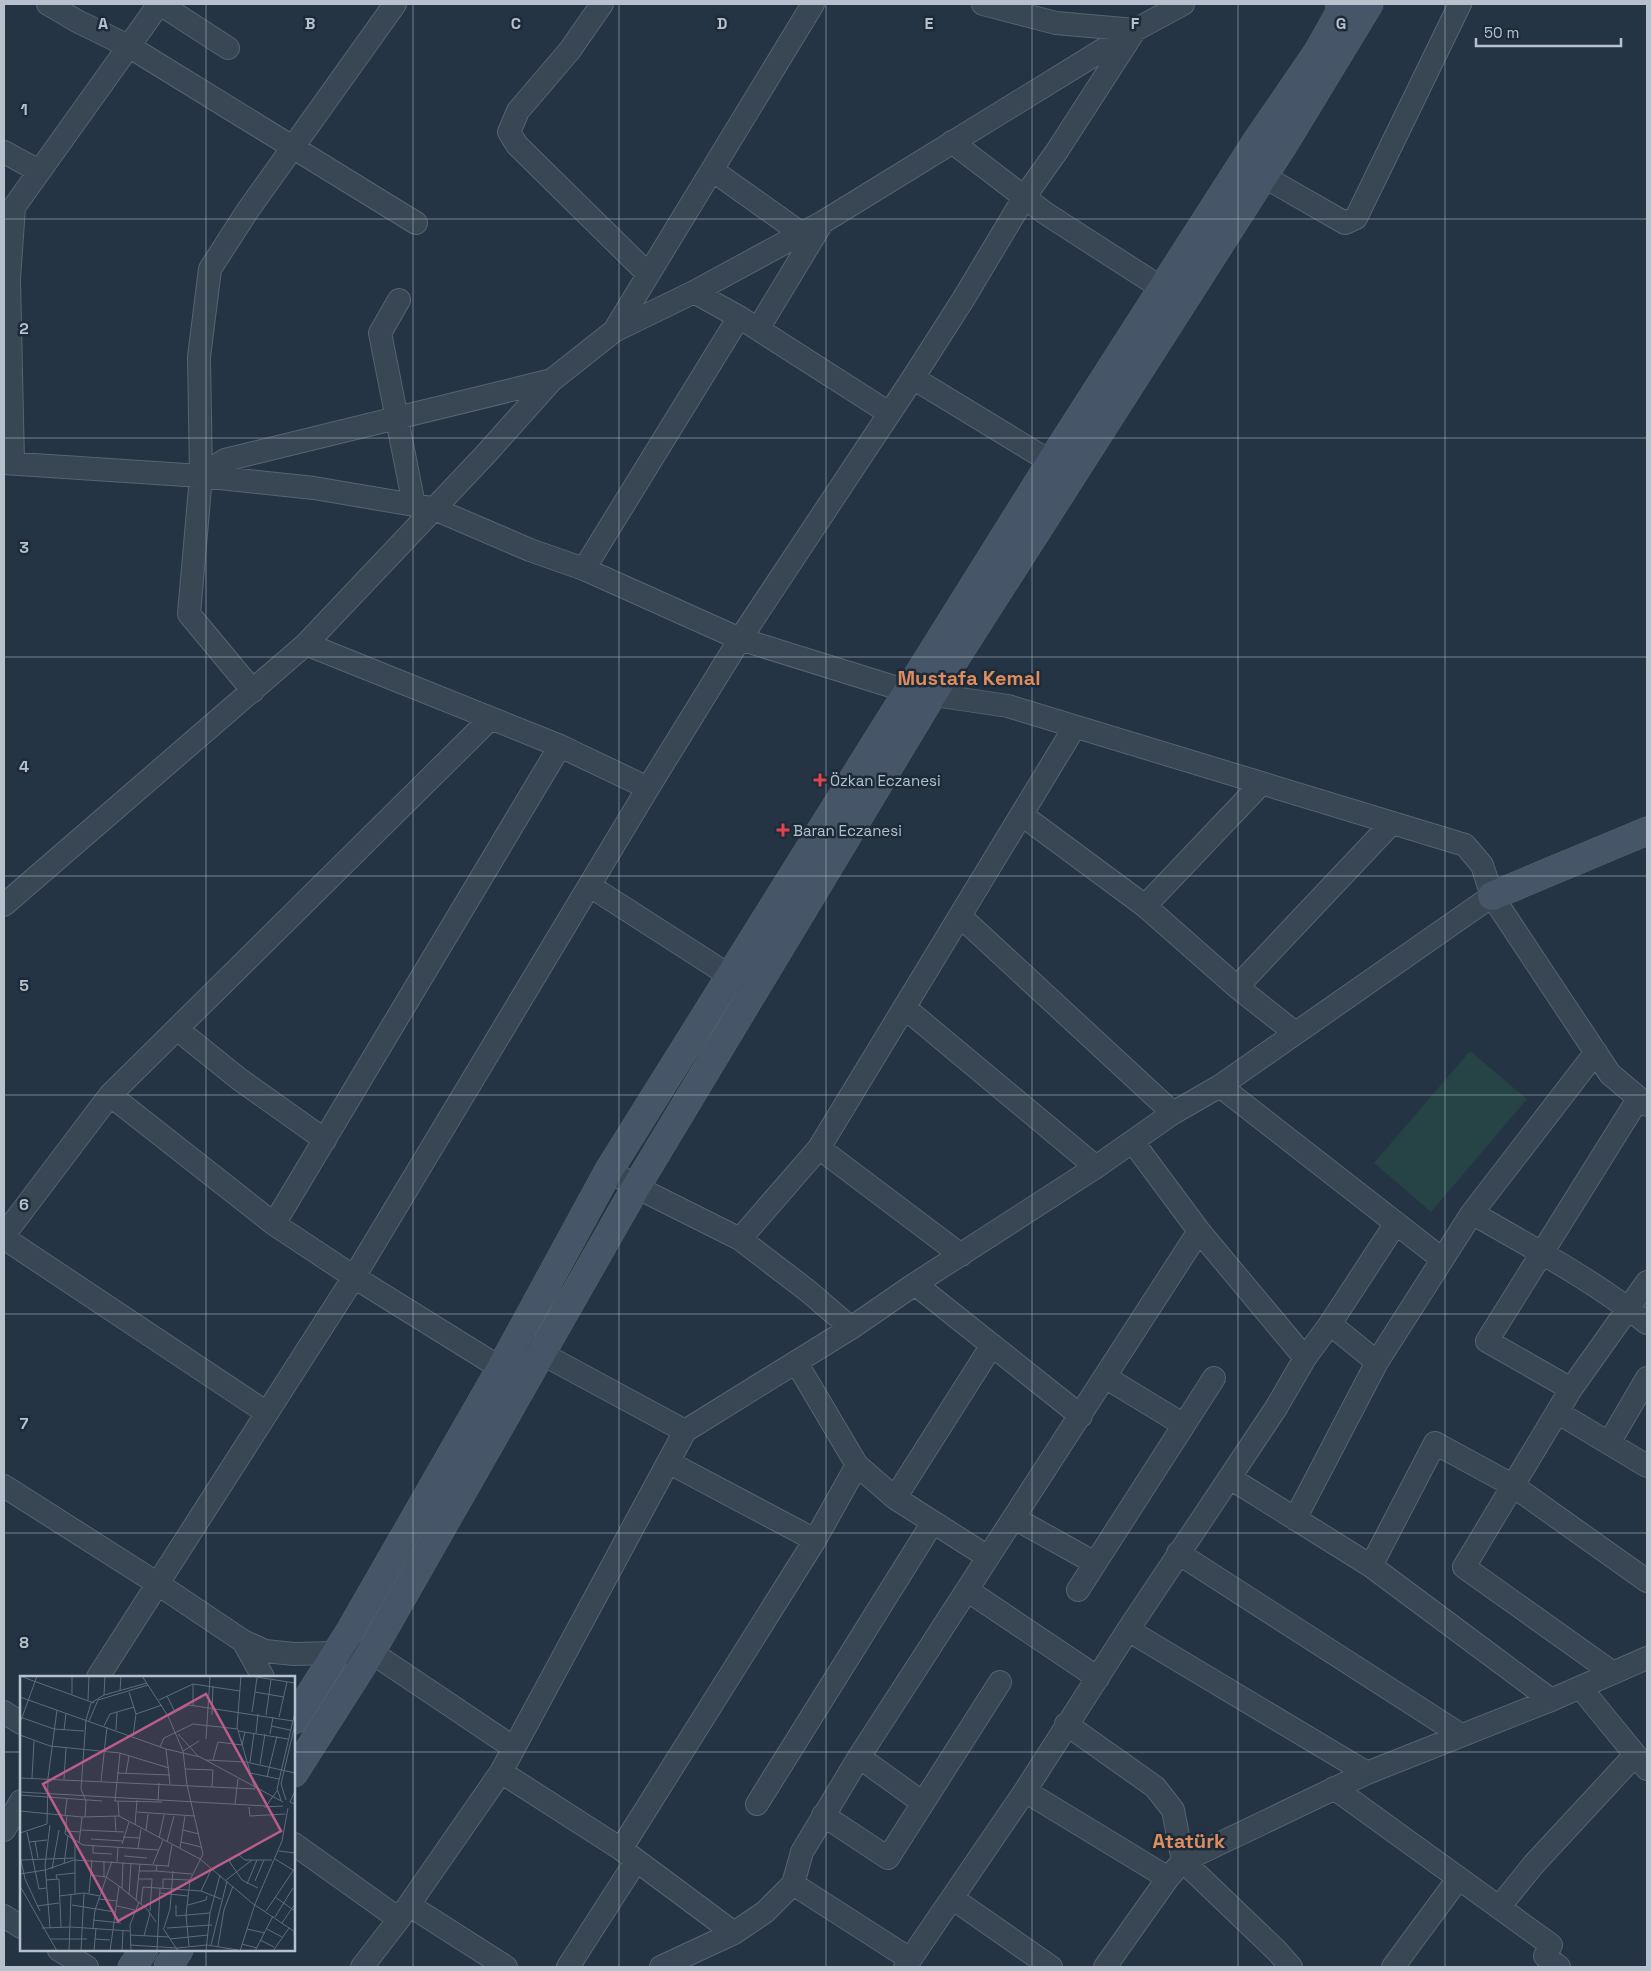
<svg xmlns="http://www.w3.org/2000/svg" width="1651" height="1971" font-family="'Space Grotesk',sans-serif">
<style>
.green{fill:#264445}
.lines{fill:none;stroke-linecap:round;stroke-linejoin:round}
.street-casing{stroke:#576471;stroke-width:24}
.secondary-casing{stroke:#576471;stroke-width:29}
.street{stroke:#394653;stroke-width:22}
.secondary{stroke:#465567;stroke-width:28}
.grid{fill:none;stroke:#b6c1cd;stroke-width:1;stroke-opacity:0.55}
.health-dot{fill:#e0444e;stroke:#1d2b39;stroke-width:2}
.labels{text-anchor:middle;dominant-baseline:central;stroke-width:5;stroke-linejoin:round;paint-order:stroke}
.poi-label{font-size:15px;fill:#b6c1cd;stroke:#1d2b39;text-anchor:start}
.district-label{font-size:20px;font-weight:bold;fill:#df8c5f;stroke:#1d2b39}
.inset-road{fill:none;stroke:#5e6c7b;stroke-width:1}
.view{fill:#bd5c89;fill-opacity:0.15;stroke:#bd5c89;stroke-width:2.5}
.inset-edge{fill:none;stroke:#b6c1cd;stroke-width:2.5}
.grid-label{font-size:16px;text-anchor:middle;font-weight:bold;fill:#b6c1cd;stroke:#1d2b39;stroke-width:5;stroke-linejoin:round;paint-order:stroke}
</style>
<rect width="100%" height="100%" fill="#243444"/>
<path class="green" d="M 1470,1051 L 1527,1099 L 1431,1212 L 1374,1163 Z"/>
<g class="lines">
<g class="street-casing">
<path id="street" d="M 48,4 L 77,21 L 130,47 L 416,223
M 160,4 L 228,48
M 602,4 L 570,50 L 518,111 L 509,132 L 517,145 L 648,274
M 952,142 L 1045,213 L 1177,298
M 4,152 L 39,171
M 712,170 L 802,234
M 1263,176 L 1345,223 L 1356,218 L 1460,4
M 694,292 L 739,317 L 889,413
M 399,300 L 380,333 L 414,505
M 758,329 L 822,223
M 614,331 L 813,4
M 913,378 L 1051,462
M 4,463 L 201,476 L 314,488 L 432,508 L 530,550 L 584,569 L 740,639 L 907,691 L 1008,706 L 1465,845 L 1482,865 L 1492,896 L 1610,1074 L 1647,1105
M 13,463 L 9,279 L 14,207 L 159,4
M 201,476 L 225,460 L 552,380
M 584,569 L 739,317
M 306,644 L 560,746 L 648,788
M 253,691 L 189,614 L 201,476 L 199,357 L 210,269 L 248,210 L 395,4
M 1022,815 L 1145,906 L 1237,987 L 1294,1032
M 590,886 L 744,985
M 4,905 L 306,644 L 485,455 L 552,380 L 614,331 L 694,292 L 823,222 L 1135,30 L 1183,4
M 1145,906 L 1261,784
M 960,916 L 1173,1113
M 1237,987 L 1391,824
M 905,1008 L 1096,1167
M 177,1029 L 239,1079 L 325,1140
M 1220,1086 L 1442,1259
M 110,1095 L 274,1224 L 354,1277 L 515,1377
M 1133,1142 L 1199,1231 L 1305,1358
M 819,1148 L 961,1255
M 609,1170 L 636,1187 L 740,1239 L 808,1291 L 851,1328
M 1472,1213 C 1531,1247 1593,1280 1647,1323
M 274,1224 L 560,746
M 4,1235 L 110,1095 L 490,719
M 4,1238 L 267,1413
M 740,1239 L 819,1148 L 1074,728
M 915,1284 L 1081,1416
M 1330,1324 L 1377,1362 L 1472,1213 L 1596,1052
M 796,1362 L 857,1465 L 895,1498 L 988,1557
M 1105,1377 L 1184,1425
M 1571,1389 L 1487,1341 L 1638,1099
M 1557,1412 L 1647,1466
M 685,1431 L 851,1328 L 915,1284 L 1096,1167 L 1173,1113 L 1220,1086 L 1492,896
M 1609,1443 L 1647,1378
M 668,1462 L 815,1540
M 1230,1478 L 1371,1566 L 1551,1700
M 4,1486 L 158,1584 L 243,1641 L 265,1651 L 294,1654 L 371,1652 L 514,1748
M 895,1498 L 992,1345
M 1014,1518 L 1095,1563
M 1295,1519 L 1377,1362
M 1178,1553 L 1461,1735
M 1371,1566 L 1435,1443 L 1512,1485 L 1647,1581
M 967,1590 L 1098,1678
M 1078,1590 L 1214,1378
M 1128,1630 L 1367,1773
M 243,1641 L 263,1677
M 1613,1673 L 1464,1567 L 1571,1389 L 1647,1282
M 98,1677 L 354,1277 L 648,788 L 740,639 L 913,378 L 964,298 L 1025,196 L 1057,151 L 1135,30 L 1056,23 L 983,4
M 1580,1687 L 1647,1769
M 4,1712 L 21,1723
M 1066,1724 L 1155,1787 L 1173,1810 L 1183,1861 L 1276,1950 L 1291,1967
M 859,1757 L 923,1803
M 501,1772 L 621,1849 L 734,1933
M 1334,1788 L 1551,1945 L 1545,1956 L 1559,1967
M 1025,1791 L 1168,1878
M 757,1804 L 933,1522
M 823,1815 L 888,1858 L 1000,1682
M 4,1830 L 21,1801
M 294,1844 L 399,1919
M 621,1849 L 815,1540 L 857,1465
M 793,1884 L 910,1959
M 952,1898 L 1051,1967
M 409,1905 L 506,1967
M 1500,1906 L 1534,1864 L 1635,1755
M 4,1916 L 21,1927
M 59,1950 L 87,1967
M 362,1967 L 399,1919 L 501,1772 L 685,1431 L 526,1345
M 568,1967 L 636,1861
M 661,1967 L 734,1933 L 765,1912 L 793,1884 L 802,1852 L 859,1757 L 1199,1231
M 905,1967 L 1025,1791 L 1128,1630 L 1276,1408 L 1305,1358 L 1330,1324 L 1396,1223
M 1105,1967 L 1168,1878 L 1183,1861 L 1367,1773 L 1551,1700 L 1647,1658
M 1393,1967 L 1458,1879"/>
</g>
<g class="secondary-casing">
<path id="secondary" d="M 1492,896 L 1647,831
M 294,1720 L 350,1631 L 501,1368 L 609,1170 L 1051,462 L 1256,142 L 1317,53 L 1339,14 L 1340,4
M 294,1773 L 371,1652 L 636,1187 L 932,695 L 1284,144 L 1369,4
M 132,1967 L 144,1950
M 168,1967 L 179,1950"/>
</g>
<use href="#street" class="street"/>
<use href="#secondary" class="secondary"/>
</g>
<path class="grid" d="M 206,4 L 206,1677M 413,4 L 413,1967M 619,4 L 619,1967M 826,4 L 826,1967M 1032,4 L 1032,1967M 1238,4 L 1238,1967M 1445,4 L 1445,1967M 4,219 L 1647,219M 4,438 L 1647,438M 4,657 L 1647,657M 4,876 L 1647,876M 4,1095 L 1647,1095M 4,1314 L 1647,1314M 4,1533 L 1647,1533M 4,1752 L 21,1752M 294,1752 L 1647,1752M 206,1950 L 206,1967"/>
<g class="health-dot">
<path d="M817.5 772.5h5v5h5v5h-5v5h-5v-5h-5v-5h5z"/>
<path d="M780.5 822.5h5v5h5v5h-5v5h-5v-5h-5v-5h5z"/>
</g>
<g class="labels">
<g class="poi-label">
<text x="830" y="780">Özkan Eczanesi</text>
<text x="793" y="830">Baran Eczanesi</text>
</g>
<g class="district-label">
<text x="969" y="678">Mustafa Kemal</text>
<text x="1189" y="1841">Atatürk</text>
</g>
</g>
<g transform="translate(20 1676)">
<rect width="275" height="275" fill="#243444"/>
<path class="inset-road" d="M 0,0 L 74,27M 122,0 L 148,40 L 163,75 L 167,109 L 183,178 L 170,204 L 166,239 L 169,270M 230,0 L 275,7M 173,8 L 173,29M 100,15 L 101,0M 109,16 L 116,38 L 113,60M 235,16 L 264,21M 52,18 L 52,0M 84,19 L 85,0M 147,20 L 155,36M 0,21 L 146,73 L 180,81 L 263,126M 68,24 L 69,0M 139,24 L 173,8 L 220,15M 232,36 L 237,2M 116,38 L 142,29M 192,39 L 193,10M 246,39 L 251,4M 148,40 L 169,29 L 273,45M 0,41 L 34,53 L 64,55M 259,41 L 267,6M 69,45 L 78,24 L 128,9M 0,47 L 17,0M 84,50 L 90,38 L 114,31M 251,50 L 270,54M 44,54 L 46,37M 96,54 L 97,36M 218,55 L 268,63M 236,57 L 238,38M 158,58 L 178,80M 250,58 L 253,41M 0,59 L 30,70 L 100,77 L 149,92M 186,63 L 190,0M 140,71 L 144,62 L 173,48 L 218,53M 146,73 L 150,108M 163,75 L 179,65M 186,84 L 226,86 L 275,97M 193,84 L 198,66 L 222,69 L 225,56M 230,86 L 234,57M 240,88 L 245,58M 165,93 L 193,94M 97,97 L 150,99M 106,97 L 109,80M 230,97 L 259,103M 247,101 L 257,60M 0,102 L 235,113 L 217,51 L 221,0M 12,102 L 14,65M 44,103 L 46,72M 81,105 L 87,51M 192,111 L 193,94M 275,115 L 270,126 L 275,128M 0,116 L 246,130 L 257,115M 0,119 L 82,125M 261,124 L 257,113 L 275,36M 266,124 L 261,108 L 275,48M 94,125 L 142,126M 95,125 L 100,77M 138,125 L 139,107M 215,128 L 218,103M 229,131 L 230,140 L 265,138M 244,131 L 263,130M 0,135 L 62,141 L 99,140 L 98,125M 117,136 L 175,140M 45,139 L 47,123M 47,139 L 45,158 L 63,169 L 139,174M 95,140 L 96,156M 99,140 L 180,183 L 232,227 L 275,256M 65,141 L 66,125 L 61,113 L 66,44 L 71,27 L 84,19 L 127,7M 27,148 L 28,102 L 37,34M 115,149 L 117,124M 61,154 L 104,156M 163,154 L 179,158M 46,155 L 61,156M 126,155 L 128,138M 7,156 L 19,213 L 26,212M 0,157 L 27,148M 103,161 L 120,162M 139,162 L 144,139M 71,163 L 103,165M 15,165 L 18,182M 9,166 L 27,164M 147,166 L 154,140M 161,166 L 181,171M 59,167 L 62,141M 102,168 L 109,146M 73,169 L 73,177 L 92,178M 118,172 L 121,153M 160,172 L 165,140M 259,175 L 275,177M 0,180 L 5,203 L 20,235M 104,180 L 127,182M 255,183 L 273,194M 1,184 L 54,182M 97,186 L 98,171M 44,188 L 48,159M 133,188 L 143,164M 137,189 L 136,195 L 172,198M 148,191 L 152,169M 32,193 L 39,154M 119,195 L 136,195M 0,198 L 25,194 L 54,184 L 149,190M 71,199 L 86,201 L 99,210 L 127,233 L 136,246M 84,201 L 84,185M 37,203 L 36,199 L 55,197M 119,203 L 132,203 L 130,235M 26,204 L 39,203 L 41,251M 206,204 L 232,184M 235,205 L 244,184M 227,208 L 237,184M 0,210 L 37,275M 102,212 L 103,186M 143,212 L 143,203 L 170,204M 238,212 L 222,204 L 209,185 L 219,179 L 225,184 L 252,184M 181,215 L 192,192M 69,217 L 72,184M 140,217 L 168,220M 55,218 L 55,164M 109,219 L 111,187M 39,220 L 64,217 L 80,220M 255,221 L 275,235M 79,223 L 97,225M 116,224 L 120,188M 121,228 L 123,211 L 181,215 L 201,223M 52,229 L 95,236M 156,229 L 156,240 L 190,237M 168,229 L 186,224 L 187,220M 17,230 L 39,227M 97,230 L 115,234M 246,235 L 275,192M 255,241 L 273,212M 73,244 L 101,247M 262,247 L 275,228M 22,252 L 51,251 L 110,255M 30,252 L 25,189 L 30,149M 73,252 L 75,234 L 92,185M 143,252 L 158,275M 144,252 L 150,233 L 153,195M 147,252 L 192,249M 227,253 L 245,257M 247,253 L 262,261M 274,256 L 275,272M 110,259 L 149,261M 124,260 L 130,237M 31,263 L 67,263M 75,263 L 90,264M 150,263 L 188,259M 240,264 L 254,271M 222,268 L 237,272M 110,269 L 157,272 L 187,269 L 218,274M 191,269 L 207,205M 198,270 L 204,234 L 213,210M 49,275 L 51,219M 61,275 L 64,217M 74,275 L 76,252M 90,275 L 99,210M 102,275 L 103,255M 111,275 L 110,249 L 119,226M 137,275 L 140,212M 186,275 L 190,237 L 200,199M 220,275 L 235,228 L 262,165 L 268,132M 235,275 L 253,240M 253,275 L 269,252"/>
<path class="view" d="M 186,18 L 261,155 L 98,245 L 23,108 Z"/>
<rect width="275" height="275" class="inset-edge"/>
</g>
<g class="grid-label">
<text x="103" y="29">A</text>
<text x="310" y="29">B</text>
<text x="516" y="29">C</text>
<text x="722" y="29">D</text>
<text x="929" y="29">E</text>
<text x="1135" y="29">F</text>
<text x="1341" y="29">G</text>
<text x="24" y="115">1</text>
<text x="24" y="334">2</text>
<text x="24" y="553">3</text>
<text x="24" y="772">4</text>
<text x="24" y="991">5</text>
<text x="24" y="1210">6</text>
<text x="24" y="1429">7</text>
<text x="24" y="1648">8</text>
</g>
<rect width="1651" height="1971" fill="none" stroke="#b6c1cd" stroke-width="10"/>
<path d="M1476 38v8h145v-8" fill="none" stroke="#b6c1cd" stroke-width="2.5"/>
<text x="1484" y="38" font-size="15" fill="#b6c1cd" stroke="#1d2b39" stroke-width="4" paint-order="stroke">50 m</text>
</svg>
